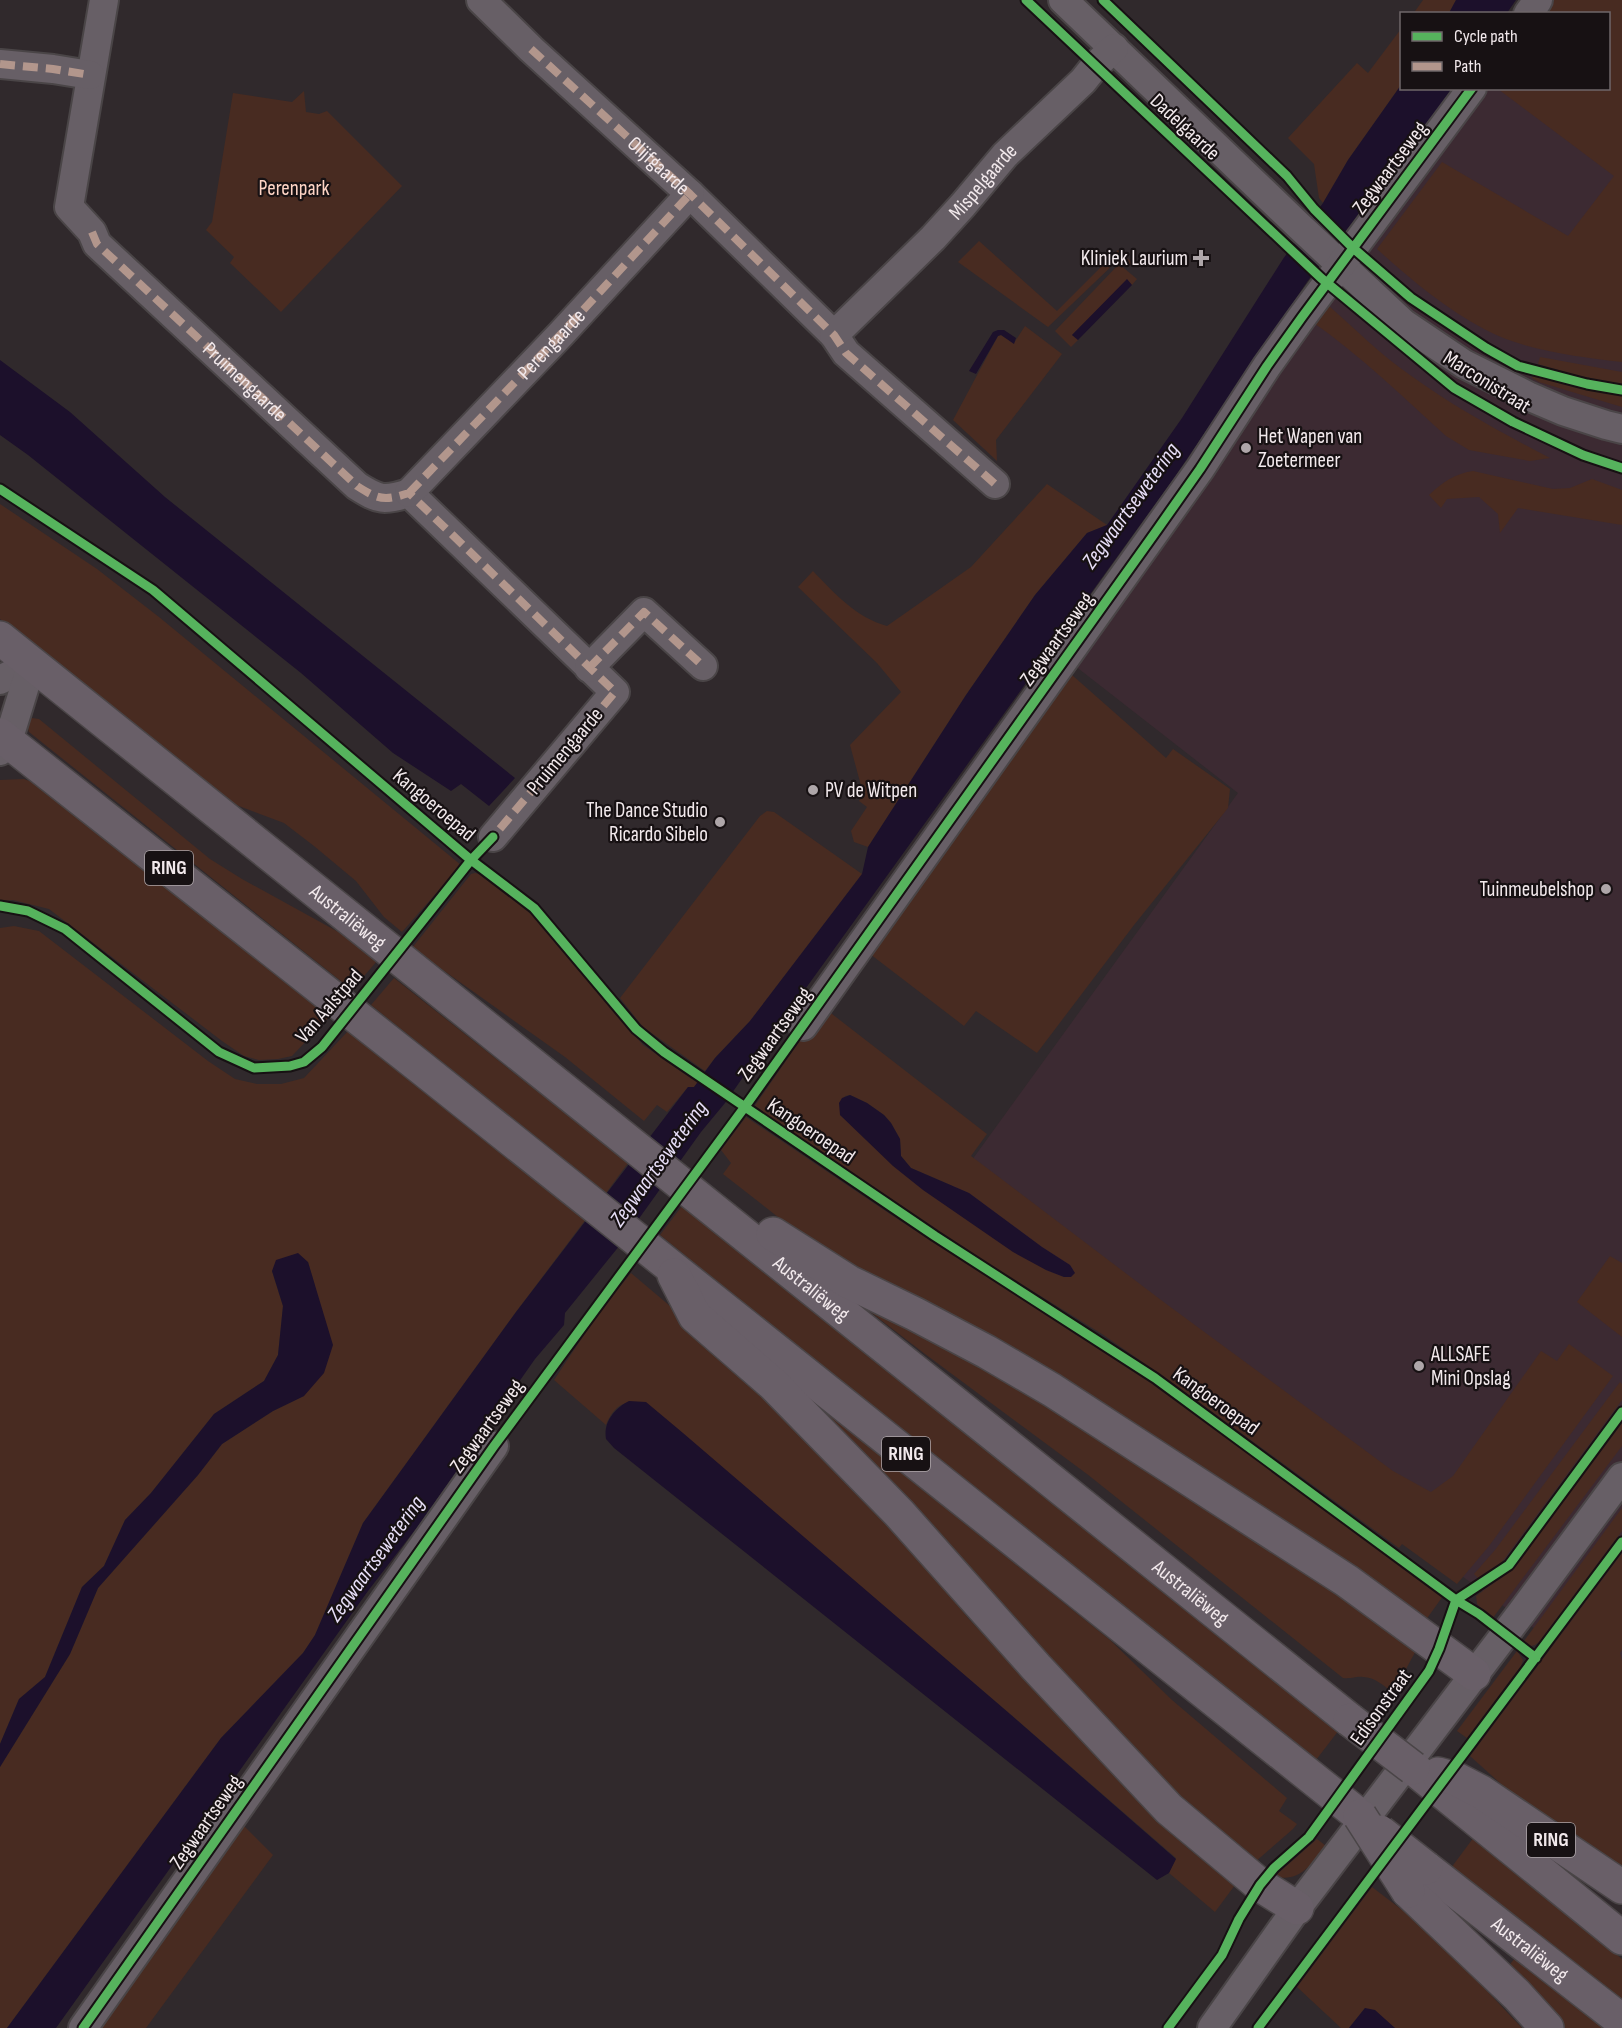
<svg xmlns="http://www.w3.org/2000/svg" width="1622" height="2028" font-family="'Sofia Sans Condensed',sans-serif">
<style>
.built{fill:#3c2a32}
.green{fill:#482b21;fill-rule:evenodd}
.water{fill:#1c102b}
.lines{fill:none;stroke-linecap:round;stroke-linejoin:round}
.minor-casing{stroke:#4a4547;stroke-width:32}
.major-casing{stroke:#4a4547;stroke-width:36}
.minor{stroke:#675f66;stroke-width:28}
.major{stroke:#695f68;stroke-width:33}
.major-bridge-casing{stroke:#4a4547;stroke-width:36;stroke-linecap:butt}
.major-bridge{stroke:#695f68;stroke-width:33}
.quiet{stroke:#b2968c;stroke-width:8;stroke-dasharray:15 8;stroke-linecap:butt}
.cycleway-casing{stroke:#171113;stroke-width:13}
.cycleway{stroke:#56b35d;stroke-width:9}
.poi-dot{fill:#aea6a9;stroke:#171113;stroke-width:2}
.labels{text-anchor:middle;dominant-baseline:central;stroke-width:4.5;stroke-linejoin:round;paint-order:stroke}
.shield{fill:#171113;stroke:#b0a8ab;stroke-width:1.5}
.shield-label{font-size:20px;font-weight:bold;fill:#f2e9ec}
.street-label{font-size:21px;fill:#f2e9ec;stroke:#171113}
.park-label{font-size:21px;fill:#fed4c5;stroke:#171113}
.poi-label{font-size:21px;fill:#f2e9ec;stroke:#171113;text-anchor:end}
.water-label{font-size:22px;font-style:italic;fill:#e8dff8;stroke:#171113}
</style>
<rect width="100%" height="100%" fill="#30292c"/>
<path class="built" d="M 1539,0 L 1622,0 L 1622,1692 L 943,1200 L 1238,793 L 1070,662 L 1474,89 L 1608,88 L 1608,14 Z"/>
<path class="green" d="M 1423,0 L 1456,0 L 1449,13 L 1413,14 Z
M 1553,0 L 1622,0 L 1622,362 C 1579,357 1522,350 1484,329 C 1445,308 1410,279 1377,249 L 1442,162 L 1568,236 L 1614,176 L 1498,89 L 1608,88 L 1608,14 L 1543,13 Z
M 1401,29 L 1401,85 L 1348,160 L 1323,203 L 1319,198 L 1314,164 L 1288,138 L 1357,63 L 1368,73 Z
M 304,91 L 306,112 L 319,114 L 327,111 L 402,186 L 281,312 L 230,263 L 234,257 L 206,230 L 212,222 L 233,93 L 292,102 Z
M 979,241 L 1057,311 L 1118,250 L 1137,267 L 1118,260 L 1048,327 L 958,262 Z
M 1119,264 L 1137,279 L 1132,285 L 1127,280 L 1072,335 L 1078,340 L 1071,347 L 1055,331 Z
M 1326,300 L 1331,304 L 1329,306 C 1356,330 1381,355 1410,375 C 1454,407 1502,433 1550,458 L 1530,461 L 1469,450 L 1446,436 C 1402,396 1360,355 1311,321 Z
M 1025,326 L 1062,354 L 996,440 L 997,461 L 953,420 L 998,336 L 1001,335 L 1014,343 Z
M 1540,357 L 1622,372 L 1622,384 L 1574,375 L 1538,364 Z
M 1533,375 L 1572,386 L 1622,396 L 1622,407 L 1539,382 L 1532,378 Z
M 1473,471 L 1553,489 L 1570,488 L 1592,479 L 1622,490 L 1622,525 L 1518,508 L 1500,533 L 1498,514 L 1479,497 L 1447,499 L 1441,508 L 1429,495 C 1443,482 1454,474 1473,471 Z
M 1047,484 L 1107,525 L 1087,533 L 1035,595 L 966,695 L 868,847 L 854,842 L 851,831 L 867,807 L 859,801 L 863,793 L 850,745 L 901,692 L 877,663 L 798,587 L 813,571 C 834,593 857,618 887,626 L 971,567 Z
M 0,504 L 97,569 L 159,617 L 461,865 L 402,932 L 384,917 L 356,881 L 314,846 L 284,823 L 231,803 L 0,619 Z
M 1072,675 L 1166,758 L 1173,749 L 1230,789 L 1228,808 L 1134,925 L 1037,1053 L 976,1011 L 964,1026 L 870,954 Z
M 32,718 L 39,719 L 210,859 L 242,879 L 351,939 L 377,961 L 352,990 L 29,732 L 27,724 Z
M 24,779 L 37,784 L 330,1016 L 292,1056 L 278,1059 L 259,1060 L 244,1056 L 222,1041 L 49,909 L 13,900 L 0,901 L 0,780 Z
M 767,811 L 774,812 L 862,874 L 750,1021 L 715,1058 L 705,1071 L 643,1027 L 620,998 L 760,816 Z
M 475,873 L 483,875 L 531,914 L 643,1045 L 698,1083 L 694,1087 L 688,1087 L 667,1112 L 657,1105 L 644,1121 L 565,1057 L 412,948 L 471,874 Z
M 14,926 L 39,931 L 208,1061 L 235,1079 L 257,1084 L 281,1084 L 304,1078 L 349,1030 L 586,1219 L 516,1312 L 363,1523 L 315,1635 L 303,1653 L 221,1738 L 7,2028 L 0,2028 L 0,1767 L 70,1654 L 98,1588 L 198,1475 L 222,1444 L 273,1411 L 304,1396 L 315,1286 L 308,1262 L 272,1271 L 283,1306 L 278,1355 L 264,1381 L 214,1414 L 151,1493 L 125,1520 L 104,1566 L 82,1587 L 45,1677 L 19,1699 L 0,1744 L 0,928 Z
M 394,978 L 628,1163 L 606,1193 L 371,1005 Z
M 823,1007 L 987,1134 L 971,1156 L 1165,1303 L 1393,1471 L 1431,1492 L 1453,1476 L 1541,1351 L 1557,1361 L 1569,1344 L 1613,1376 L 1489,1546 L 1457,1584 L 1402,1544 L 1399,1548 L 1167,1379 L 1102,1334 L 984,1261 L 754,1107 ZM 850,1095 L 867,1103 L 884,1115 L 891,1123 L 900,1139 L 901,1156 L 911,1168 L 969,1193 L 1042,1247 L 1070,1265 L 1073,1269 L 1071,1277 L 1064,1277 L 1046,1270 L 840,1115 L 845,1096 Z
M 746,1117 L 890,1214 L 1151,1383 L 1443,1596 L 1423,1624 L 857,1275 L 792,1228 L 723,1174 L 731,1163 L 721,1150 Z
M 682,1206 L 1339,1730 L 1316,1760 L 825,1369 L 660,1235 Z
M 1610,1256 L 1622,1263 L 1622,1337 L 1577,1302 Z
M 631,1273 L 683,1317 L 869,1494 L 968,1618 L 1167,1829 L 1189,1849 L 1235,1885 L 1215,1912 L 1169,1873 L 1176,1858 L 1010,1714 L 646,1403 C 625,1400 615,1404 606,1425 L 554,1380 L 600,1311 Z
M 847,1294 L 981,1358 L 1419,1645 L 1393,1693 C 1384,1686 1375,1677 1363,1677 C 1355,1676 1353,1679 1343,1678 L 1087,1474 L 925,1354 Z
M 1620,1382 L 1622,1384 L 1622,1400 L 1502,1562 L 1478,1578 L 1474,1574 L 1495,1550 Z
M 797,1389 L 1110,1640 L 1172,1700 L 1287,1798 L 1279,1811 L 1297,1824 L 1293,1829 L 1254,1863 L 1197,1815 Z
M 1622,1423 L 1622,1446 L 1492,1619 L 1477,1604 L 1476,1596 L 1512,1570 Z
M 1622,1508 L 1622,1531 L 1539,1642 L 1535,1645 L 1531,1646 L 1524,1641 Z
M 1622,1553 L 1622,1650 L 1620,1653 L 1622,1661 L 1622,1868 L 1510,1792 L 1470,1756 Z
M 1517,1651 L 1523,1660 L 1521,1666 L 1467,1738 L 1457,1731 Z
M 239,1821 L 273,1855 L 146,2028 L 91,2028 Z
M 1474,1837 L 1622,1959 L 1622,2002 L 1451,1868 Z
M 1317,1839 L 1326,1846 C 1312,1863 1301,1882 1276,1877 L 1276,1875 Z
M 1372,1887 L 1414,1919 L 1417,1917 L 1522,2028 L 1395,2028 L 1365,2008 L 1349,2028 L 1341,2028 L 1297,1987 Z
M 1515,1958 L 1607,2028 L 1565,2028 L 1508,1967 Z"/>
<path class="water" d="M 1456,0 L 1516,0 L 1507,13 L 1449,13 Z
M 1401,85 L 1402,88 L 1453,89 L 1307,282 L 1174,478 L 780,1024 L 725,1103 L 701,1132 L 620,1245 L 565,1313 L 564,1325 L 535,1359 L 418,1526 L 368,1591 L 56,2028 L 7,2028 L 221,1738 L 303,1653 L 315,1635 L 363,1523 L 516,1312 L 688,1087 L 694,1087 L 715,1058 L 750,1021 L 862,874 L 868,847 L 966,695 L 1035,595 L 1087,533 L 1107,525 L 1182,418 L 1283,259 L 1323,203 L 1348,160 Z
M 1127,279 L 1132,285 L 1078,340 L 1072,335 Z
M 998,330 L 1004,330 L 1016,338 L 1014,344 L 1001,335 L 998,336 L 976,374 L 969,371 L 993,332 Z
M 0,360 L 70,412 L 165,497 L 515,778 L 489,806 L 461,784 L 451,791 L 393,753 L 301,673 L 28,455 L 0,435 Z
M 850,1095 L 867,1103 L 884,1115 L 891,1123 L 900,1139 L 901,1156 L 911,1168 L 969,1193 L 1042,1247 L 1070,1265 L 1075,1273 L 1071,1277 L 1064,1277 L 1046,1270 L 1013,1252 L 923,1190 L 893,1166 L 840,1115 L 839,1103 L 842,1098 Z
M 298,1253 L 308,1262 L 333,1345 L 324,1373 L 304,1396 L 273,1411 L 222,1444 L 198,1475 L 98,1588 L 70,1654 L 0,1767 L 0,1744 L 19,1699 L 45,1677 L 82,1587 L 104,1566 L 125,1520 L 151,1493 L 214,1414 L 264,1381 L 278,1355 L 283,1306 L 272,1271 L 276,1260 Z
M 629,1401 L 646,1402 L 683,1433 L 1010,1714 L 1176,1859 L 1169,1873 L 1157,1880 L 614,1448 L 606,1439 C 603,1422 615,1408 629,1401 Z
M 1365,2008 L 1375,2010 L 1395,2028 L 1349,2028 Z"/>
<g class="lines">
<g class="minor-casing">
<g id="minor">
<path id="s1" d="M 104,0 L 69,207 L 92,232 L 97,244 L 357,486 C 379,500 384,501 409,493 L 615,692 L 493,837"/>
<path id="s2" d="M 481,0 L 531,49 L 690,194 L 834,335 L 846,353 L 995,484"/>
<path d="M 1063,0 L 1298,225 L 1403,323 L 1464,364 L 1528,396 L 1563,411 L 1606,425 L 1622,429"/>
<path d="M 1528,14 L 1538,0"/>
<path d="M 0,64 L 53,69 L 90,75"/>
<path id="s3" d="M 834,335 L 933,238 L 963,205 L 1005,155 L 1083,81 L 1095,66 L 1114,48"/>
<path id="s4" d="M 409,493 L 561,334 L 690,194"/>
<path d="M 589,668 L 644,612 L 703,666"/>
<path d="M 0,680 L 32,663"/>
<path d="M 0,751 L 8,741 L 32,663"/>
<path d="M 803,1026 L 1200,469 L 1267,366 L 1302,317 L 1472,88"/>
<path d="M 83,2028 L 494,1446"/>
<path d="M 1212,2028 L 1297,1908 L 1522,1612 L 1622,1477"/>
</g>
</g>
<g class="major-casing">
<g id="major">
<path id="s5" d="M 0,638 L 1350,1720"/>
<path d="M 0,735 L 419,1066 L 1360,1816"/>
<path d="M 773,1234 L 849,1282 L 915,1314 L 987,1352 L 1052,1390 L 1347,1581 L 1474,1674"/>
<path d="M 674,1275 L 695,1316 L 773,1384 L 899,1513 L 1036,1667 L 1169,1809 L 1260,1885 L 1297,1908"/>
<path d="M 1413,1768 L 1622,1938"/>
<path d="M 1438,1774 L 1456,1779 L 1481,1792 L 1622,1887"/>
<path id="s6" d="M 1426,1868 L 1622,2021"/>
<path d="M 1408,1891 L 1517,1995 L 1547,2028"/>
</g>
</g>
<use href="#minor" class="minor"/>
<use href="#major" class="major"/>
<g class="major-bridge-casing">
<path id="major-bridge" d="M 1350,1720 L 1413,1768
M 1360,1816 L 1408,1891
M 1380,1832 L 1426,1868"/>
</g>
<use href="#major-bridge" class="major-bridge"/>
<path class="quiet" d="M 531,49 L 690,194 L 834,335 L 846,353 L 995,484
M 0,64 L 53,69 L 90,75
M 92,232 L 97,244 L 357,486 C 379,500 384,501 409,493 L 615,692 L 493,837
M 409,493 L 561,334 L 690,194
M 589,668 L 644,612 L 703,666"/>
<g class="cycleway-casing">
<path id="cycleway" d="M 1026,0 L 1321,278 L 1454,388 L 1513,422 L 1583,455 L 1622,468
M 1103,0 L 1287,176 L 1314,209 L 1353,248 L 1411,298 L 1486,348 L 1518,366 L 1587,384 L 1622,390
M 0,489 L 153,590 L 471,860 L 534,908 L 636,1029 L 664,1052 L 935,1236 L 1155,1378 L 1456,1600 L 1479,1614 L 1536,1658
M 0,906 L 28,911 L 65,929 L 219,1052 L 254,1068 L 290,1066 L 304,1062 L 322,1047 L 471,860 L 493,837
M 83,2028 L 494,1446 L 744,1108 L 1157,530 L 1200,469 L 1267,366 L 1302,317 L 1472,88
M 1168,2028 L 1222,1955 L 1239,1919 L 1260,1885 L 1274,1868 L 1309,1837 L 1429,1671 L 1439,1649 L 1456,1600 L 1509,1565 L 1622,1412
M 1258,2028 L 1622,1542"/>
</g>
<use href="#cycleway" class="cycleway"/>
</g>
<g class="poi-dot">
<path d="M1198 249h6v6h6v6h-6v6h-6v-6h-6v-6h6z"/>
<circle cx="1246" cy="448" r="6"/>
<circle cx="813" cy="790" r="6"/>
<circle cx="720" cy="822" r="6"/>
<circle cx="1606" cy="889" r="6"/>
<circle cx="1419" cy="1366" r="6"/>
</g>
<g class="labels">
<g class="shield">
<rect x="145" y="851" width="48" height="34" rx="4.5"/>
<rect x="882" y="1437" width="48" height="34" rx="4.5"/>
<rect x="1527" y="1823" width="48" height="34" rx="4.5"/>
</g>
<g class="shield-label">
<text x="169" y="868">RING</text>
<text x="906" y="1454">RING</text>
<text x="1551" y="1840">RING</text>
</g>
<g class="street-label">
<text transform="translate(1185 127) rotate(43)">Dadelgaarde</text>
<text stroke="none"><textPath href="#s2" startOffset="243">Olijfgaarde</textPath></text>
<text transform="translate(1390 168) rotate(-53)">Zegwaartseweg</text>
<text stroke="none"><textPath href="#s3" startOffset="214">Mispelgaarde</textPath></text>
<text stroke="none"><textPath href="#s4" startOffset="206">Perengaarde</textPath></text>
<text stroke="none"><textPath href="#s1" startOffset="459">Pruimengaarde</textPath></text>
<text transform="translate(1487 382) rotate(32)">Marconistraat</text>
<text transform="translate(1057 639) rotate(-54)">Zegwaartseweg</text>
<text transform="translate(565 751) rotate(-50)">Pruimengaarde</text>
<text transform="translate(434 805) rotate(40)">Kangoeroepad</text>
<text stroke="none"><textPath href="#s5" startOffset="446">Australiëweg</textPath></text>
<text transform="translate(329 1006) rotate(-49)">Van Aalstpad</text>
<text transform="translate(775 1034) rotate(-54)">Zegwaartseweg</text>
<text transform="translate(811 1131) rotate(34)">Kangoeroepad</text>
<text stroke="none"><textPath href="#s5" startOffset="1040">Australiëweg</textPath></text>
<text transform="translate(1216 1401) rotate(36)">Kangoeroepad</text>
<text transform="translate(487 1426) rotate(-54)">Zegwaartseweg</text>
<text stroke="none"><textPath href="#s5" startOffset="1526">Australiëweg</textPath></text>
<text transform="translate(1381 1707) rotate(-54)">Edisonstraat</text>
<text transform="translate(206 1822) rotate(-55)">Zegwaartseweg</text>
<text stroke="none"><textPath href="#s6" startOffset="132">Australiëweg</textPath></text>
</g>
<g class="park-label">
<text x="294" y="188">Perenpark</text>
</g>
<g class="poi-label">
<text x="1188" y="258">Kliniek Laurium</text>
<text x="1258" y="436" text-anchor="start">Het Wapen van<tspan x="1258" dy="24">Zoetermeer</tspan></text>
<text x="825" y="790" text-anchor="start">PV de Witpen</text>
<text x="708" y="810">The Dance Studio<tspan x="708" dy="24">Ricardo Sibelo</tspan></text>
<text x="1594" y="889">Tuinmeubelshop</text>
<text x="1431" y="1354" text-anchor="start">ALLSAFE<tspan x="1431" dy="24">Mini Opslag</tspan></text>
</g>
<g class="water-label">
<text transform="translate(1131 506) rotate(-54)">Zegwaartsewetering</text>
<text transform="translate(659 1164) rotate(-54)">Zegwaartsewetering</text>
<text transform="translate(376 1559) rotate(-54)">Zegwaartsewetering</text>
</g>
</g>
<rect x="1400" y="12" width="210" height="78" fill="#171113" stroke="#6f676a" stroke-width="1.5"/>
<rect x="1412" y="32" width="30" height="9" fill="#56b35d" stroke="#6f676a" stroke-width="1.5"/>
<text x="1454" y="42" font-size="18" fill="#f2e9ec">Cycle path</text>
<rect x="1412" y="62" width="30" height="9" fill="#b2968c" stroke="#6f676a" stroke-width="1.5"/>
<text x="1454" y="72" font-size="18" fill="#f2e9ec">Path</text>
</svg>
